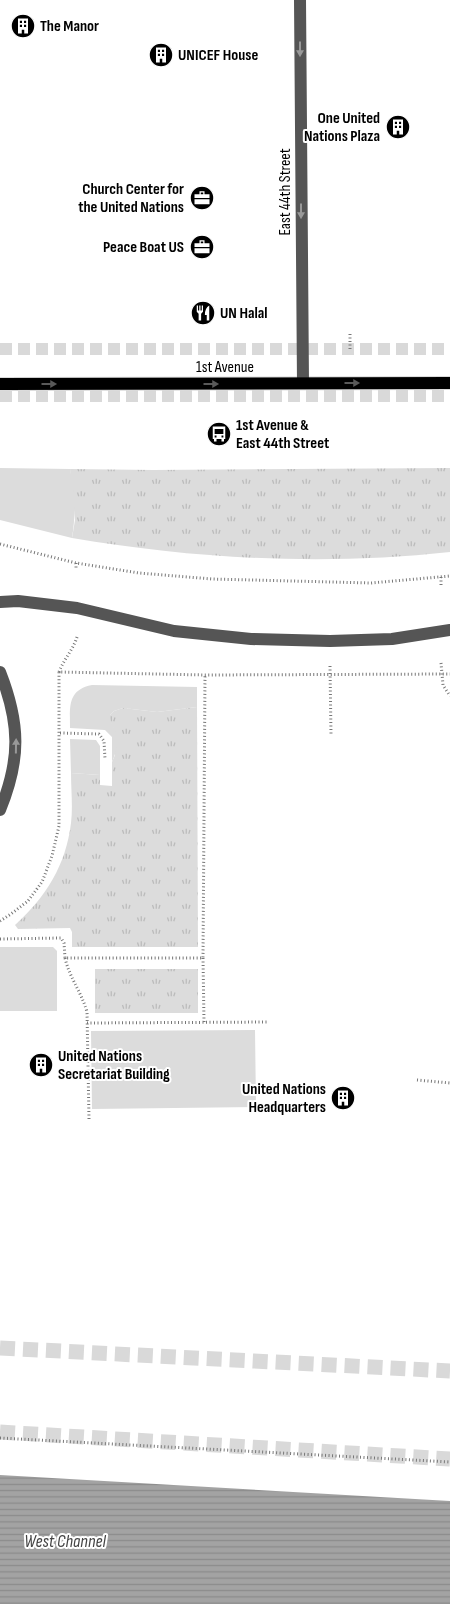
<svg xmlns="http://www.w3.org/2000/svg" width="450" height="1604" font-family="'Sofia Sans Condensed',sans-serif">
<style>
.grass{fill:url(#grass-tufts)}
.garden{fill:#dcdcdc}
.water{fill:url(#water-rules)}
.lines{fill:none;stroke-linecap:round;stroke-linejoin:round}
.major-tunnel{stroke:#d9d9d9;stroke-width:12;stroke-dasharray:12 6;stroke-linecap:butt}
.highway-tunnel{stroke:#d9d9d9;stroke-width:15;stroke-dasharray:15 8;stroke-linecap:butt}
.major-casing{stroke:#dbdbdb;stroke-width:14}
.path{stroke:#777;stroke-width:3;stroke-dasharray:1 2.5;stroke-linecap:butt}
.minor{stroke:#555;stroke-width:12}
.major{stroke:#000;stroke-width:12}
.oneway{fill:#999}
.oneway2{fill:#595959}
.labels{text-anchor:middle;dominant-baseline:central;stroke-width:4;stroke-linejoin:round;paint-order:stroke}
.poi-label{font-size:16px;font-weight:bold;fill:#000;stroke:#fff;text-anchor:start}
.street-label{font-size:16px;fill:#000;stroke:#fff}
.water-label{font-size:18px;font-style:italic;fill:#444;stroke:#fff}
</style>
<defs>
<pattern id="grass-tufts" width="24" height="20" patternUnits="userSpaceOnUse" patternTransform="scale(1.25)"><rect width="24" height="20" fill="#dcdcdc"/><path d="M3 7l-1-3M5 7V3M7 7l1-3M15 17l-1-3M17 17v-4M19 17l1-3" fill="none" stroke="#bbb"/></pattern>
<pattern id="water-rules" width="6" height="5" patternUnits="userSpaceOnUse" patternTransform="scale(1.25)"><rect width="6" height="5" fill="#a3a3a3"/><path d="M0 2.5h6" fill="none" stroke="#8b8b8b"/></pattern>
</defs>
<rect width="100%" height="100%" fill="#fff"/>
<path class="grass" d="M 450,468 L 450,552 C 324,566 196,559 72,538 L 75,520 L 70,469 L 153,470 Z
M 197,707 L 198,947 L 72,947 L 72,932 L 70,928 L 18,929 L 15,925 C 46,897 66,865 71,823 C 73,807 71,789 71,773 L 100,775 L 100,785 L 112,786 L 112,762 L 115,755 L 115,732 L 110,721 L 110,715 L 114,711 L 123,708 L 157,712 Z
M 95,969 L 198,969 L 198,1013 L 95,1013 Z"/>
<path class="garden" d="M 0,468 L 70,469 C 75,492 76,514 72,538 L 0,520 Z
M 92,685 L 197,687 L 197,707 L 157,712 L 123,708 L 114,711 L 110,715 C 110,721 112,724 115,730 C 119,741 117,751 112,762 L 112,737 L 105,730 L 70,728 C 70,707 67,690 92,685 Z
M 70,739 L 96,740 L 100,746 L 100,775 L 71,773 Z
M 0,947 L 53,947 L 57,951 L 57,1011 L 0,1011 Z
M 255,1030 L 256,1107 L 92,1109 L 91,1031 Z"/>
<path class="water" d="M 0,1475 L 450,1501 L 450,1604 L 0,1604 Z"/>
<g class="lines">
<path class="major-tunnel" d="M 0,349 L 450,349
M 0,396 L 450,396"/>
<path class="highway-tunnel" d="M 0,1348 L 450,1371
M 0,1432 L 450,1459"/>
<g class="major-casing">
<path id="major" d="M 0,384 L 450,383"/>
</g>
<path class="path" d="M 350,349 L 350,334
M 0,544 L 76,563 L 139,573 L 212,579 L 371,583 L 450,576
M 76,563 L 76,570
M 441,577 L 441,587
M 441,663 L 443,685 L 450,696
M 330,666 L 331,735
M 59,672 C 64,659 73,650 77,637
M 60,733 L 99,734 L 104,741 L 105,759
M 0,921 L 11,914 L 28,901 L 42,882 L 52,856 L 59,826 L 59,672 L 205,675 L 450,674
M 0,939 L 61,938 L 64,943 L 65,958 L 203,958 L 205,675
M 65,958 C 70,979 81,991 87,1012 L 89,1119
M 203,958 L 204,1022
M 87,1023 L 269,1022
M 417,1080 L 450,1083
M 0,1438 L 450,1462"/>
<path class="minor" d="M 300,0 L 303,383
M 0,602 L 18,601 L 77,608 L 174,631 L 251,639 L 330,641 L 392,639 L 450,630
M 0,672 C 20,723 21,759 0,810"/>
<use href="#major" class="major"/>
</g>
<defs><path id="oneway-solid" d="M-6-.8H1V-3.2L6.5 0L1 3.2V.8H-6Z" transform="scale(1.25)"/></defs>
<g class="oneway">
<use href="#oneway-solid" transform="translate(300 49) rotate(90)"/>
<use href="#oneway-solid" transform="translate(301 211) rotate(90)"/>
<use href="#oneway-solid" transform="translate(16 746) rotate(-89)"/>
</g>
<g class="oneway2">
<use href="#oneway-solid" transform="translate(352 383)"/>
<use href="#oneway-solid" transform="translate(49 384)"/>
<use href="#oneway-solid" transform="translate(211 384)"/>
</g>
<defs>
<g id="building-disc" transform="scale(1.25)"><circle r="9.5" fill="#000" stroke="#fff"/><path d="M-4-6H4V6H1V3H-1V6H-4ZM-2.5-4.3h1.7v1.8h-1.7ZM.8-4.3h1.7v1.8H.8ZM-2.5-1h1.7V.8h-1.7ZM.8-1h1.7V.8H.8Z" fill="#fff"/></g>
<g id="office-disc" transform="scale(1.25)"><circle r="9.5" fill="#000" stroke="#fff"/><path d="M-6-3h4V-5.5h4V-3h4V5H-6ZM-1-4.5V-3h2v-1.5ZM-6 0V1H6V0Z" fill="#fff"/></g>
<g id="restaurant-disc" transform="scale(1.25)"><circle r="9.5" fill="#000" stroke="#fff"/><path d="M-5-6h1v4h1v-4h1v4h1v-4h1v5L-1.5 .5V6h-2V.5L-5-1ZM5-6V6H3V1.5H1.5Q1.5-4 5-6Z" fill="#fff"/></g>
<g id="bus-disc" transform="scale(1.25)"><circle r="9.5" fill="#000" stroke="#fff"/><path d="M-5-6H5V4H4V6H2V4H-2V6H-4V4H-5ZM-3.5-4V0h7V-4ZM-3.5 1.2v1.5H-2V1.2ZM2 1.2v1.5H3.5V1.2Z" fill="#fff"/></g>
</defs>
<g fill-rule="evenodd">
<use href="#building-disc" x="23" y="26"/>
<use href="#building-disc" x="161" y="55"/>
<use href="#building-disc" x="398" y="127"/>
<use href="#office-disc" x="202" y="198"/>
<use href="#office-disc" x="202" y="247"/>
<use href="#restaurant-disc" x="203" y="313"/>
<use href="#bus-disc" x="219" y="434"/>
<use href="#building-disc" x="41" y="1065"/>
<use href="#building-disc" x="343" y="1098"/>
</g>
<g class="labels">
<g class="poi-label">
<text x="40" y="26">The Manor</text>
<text x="178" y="55">UNICEF House</text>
<text x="380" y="118" text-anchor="end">One United<tspan x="380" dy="18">Nations Plaza</tspan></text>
<text x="184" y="189" text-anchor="end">Church Center for<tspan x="184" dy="18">the United Nations</tspan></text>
<text x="184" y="247" text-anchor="end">Peace Boat US</text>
<text x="220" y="313">UN Halal</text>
<text x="236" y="425">1st Avenue &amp;<tspan x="236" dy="18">East 44th Street</tspan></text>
<text x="58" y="1056">United Nations<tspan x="58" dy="18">Secretariat Building</tspan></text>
<text x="326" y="1089" text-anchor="end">United Nations<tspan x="326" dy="18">Headquarters</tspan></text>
</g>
<g class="street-label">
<text transform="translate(285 192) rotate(-90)">East 44th Street</text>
<text x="225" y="367">1st Avenue</text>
</g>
<g class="water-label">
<text x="65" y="1541">West Channel</text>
</g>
</g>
</svg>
